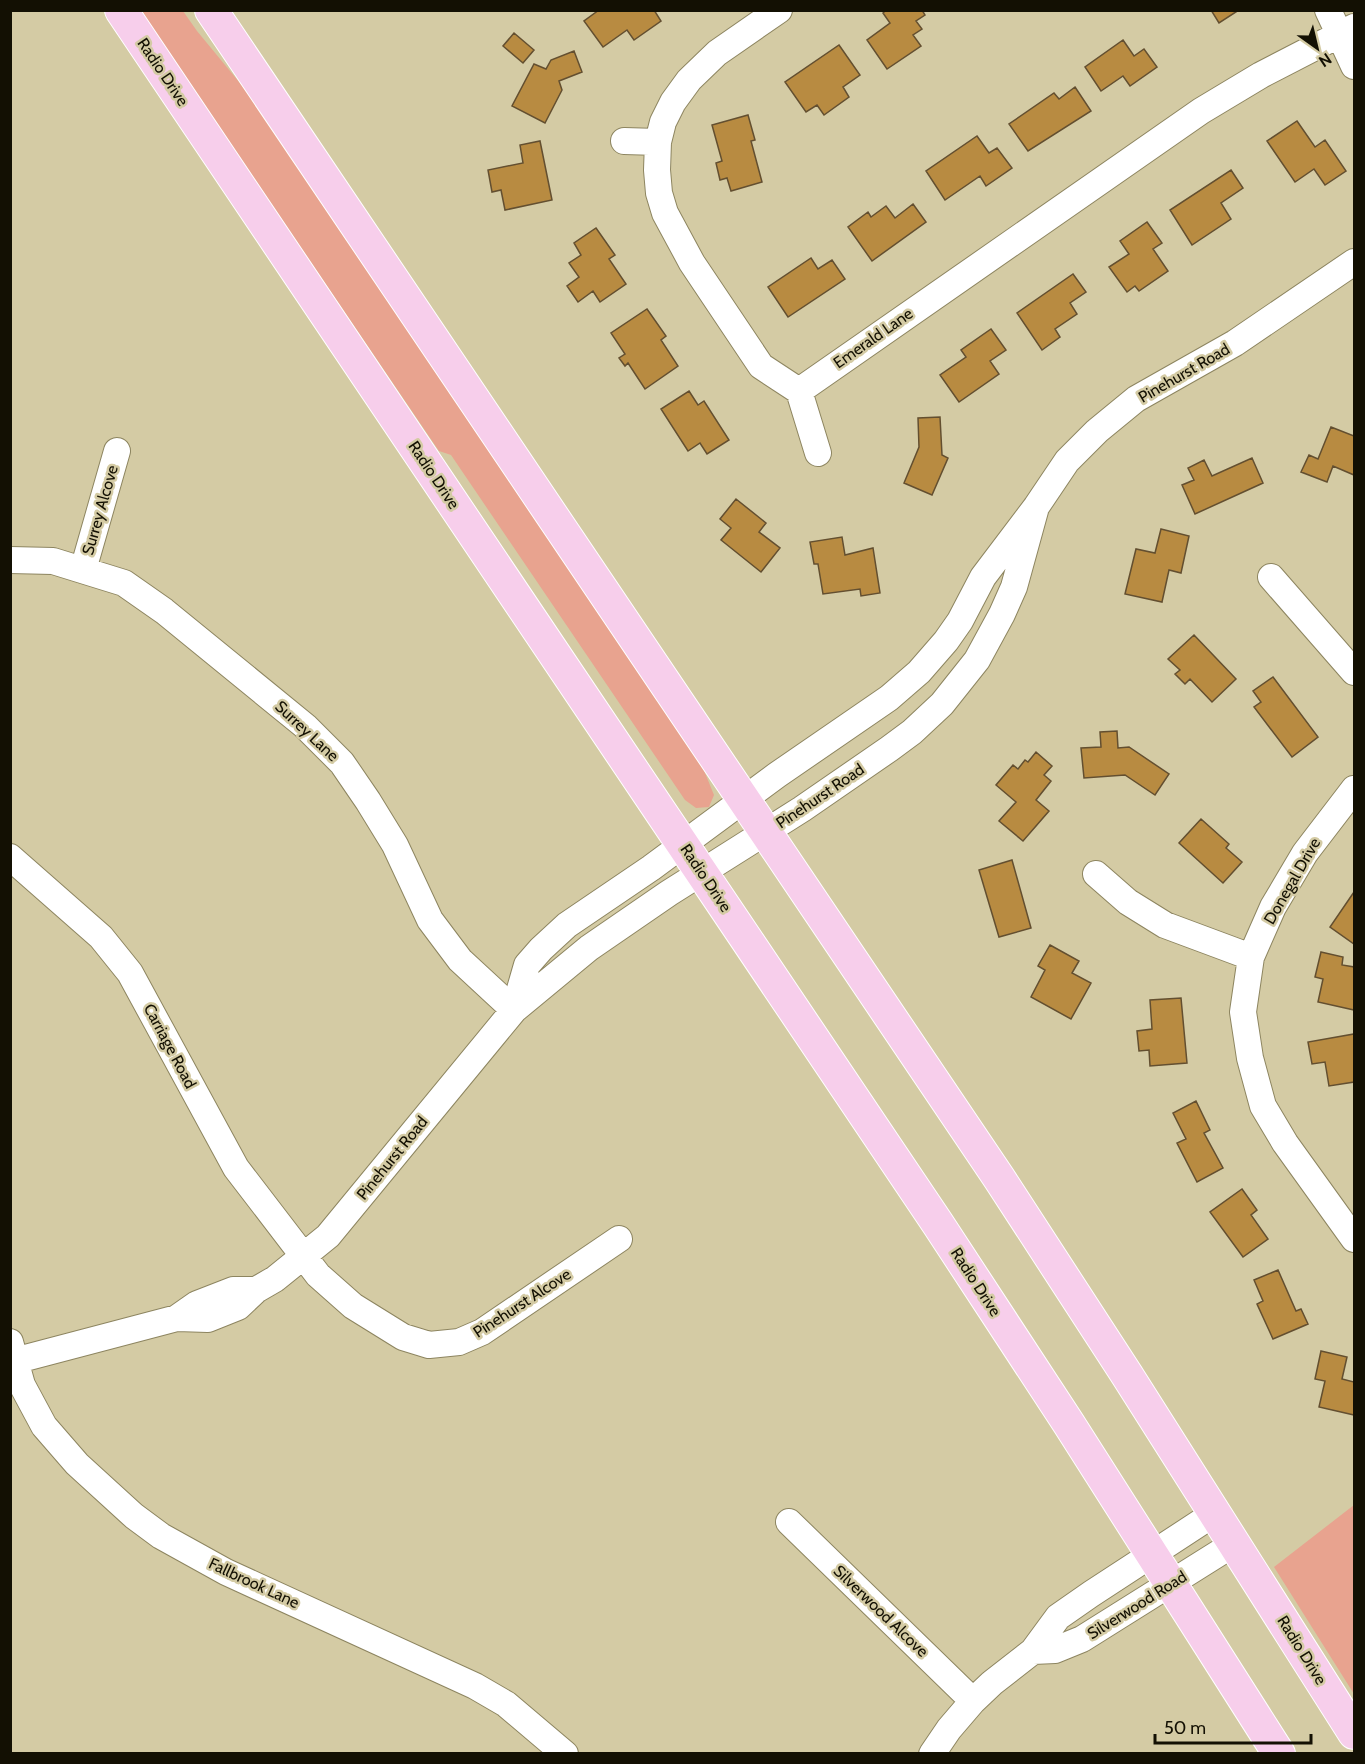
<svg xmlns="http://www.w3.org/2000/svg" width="1365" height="1764" font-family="Cabin,sans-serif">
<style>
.green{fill:#e8a38f}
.building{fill:#b88b41;stroke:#634f30;stroke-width:1.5}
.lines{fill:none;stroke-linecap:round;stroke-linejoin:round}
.minor-casing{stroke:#8d8560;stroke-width:28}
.major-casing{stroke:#fff;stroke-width:34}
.minor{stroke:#fff;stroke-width:26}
.major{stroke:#f7ceeb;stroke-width:32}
.labels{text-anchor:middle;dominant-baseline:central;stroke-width:5;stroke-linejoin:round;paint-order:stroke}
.street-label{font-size:16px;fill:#131003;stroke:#d4cba4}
</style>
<rect width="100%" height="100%" fill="#d4cba4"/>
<path class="green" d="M 140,11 L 183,11 L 197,31 L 258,105 L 699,758 L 714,795 L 709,807 L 696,808 L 685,800 L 451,455 L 439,451 Z
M 1354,1505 L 1354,1504 L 1354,1694 L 1274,1567 Z"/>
<path class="building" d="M 599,10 L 654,10 L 661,21 L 634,40 L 627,30 L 603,47 L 584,21 Z
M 886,10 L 922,10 L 925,15 L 916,21 L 922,29 L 913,35 L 921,46 L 887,69 L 867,40 L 890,23 L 883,13 Z
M 1211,10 L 1239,10 L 1219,23 Z
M 514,33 L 534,50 L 523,63 L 503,46 Z
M 1123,40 L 1134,56 L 1144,49 L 1157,67 L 1130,86 L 1123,76 L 1101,91 L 1085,67 Z
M 839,45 L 860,75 L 843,87 L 849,97 L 824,115 L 817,105 L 806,112 L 785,82 Z
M 574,51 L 582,72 L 559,81 L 562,90 L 545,123 L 512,106 L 534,64 L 546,69 L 551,60 Z
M 1075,87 L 1091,111 L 1028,151 L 1009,124 L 1054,93 L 1059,99 Z
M 748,115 L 755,140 L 751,141 L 762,182 L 731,191 L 727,178 L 720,180 L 716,163 L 722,161 L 712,125 Z
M 1297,121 L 1315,147 L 1325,140 L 1346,171 L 1325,185 L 1314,169 L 1295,182 L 1267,141 Z
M 977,136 L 989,153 L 997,148 L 1012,168 L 986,186 L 980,176 L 945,200 L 926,171 Z
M 540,141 L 552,200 L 505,210 L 501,190 L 492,192 L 488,170 L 523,163 L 520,145 Z
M 1231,170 L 1243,188 L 1221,203 L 1231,219 L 1192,245 L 1170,210 Z
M 913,204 L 926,222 L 872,261 L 848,227 L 868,212 L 871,217 L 886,206 L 895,218 Z
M 1147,222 L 1162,243 L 1153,249 L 1168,271 L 1139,291 L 1135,286 L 1127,292 L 1109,267 L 1129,254 L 1120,241 Z
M 596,228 L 615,255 L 609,259 L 626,284 L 600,302 L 593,291 L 578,302 L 567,286 L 579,277 L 569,263 L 581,255 L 574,243 Z
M 811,258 L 818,269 L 832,260 L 845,279 L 788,317 L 768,287 Z
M 1073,274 L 1086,292 L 1070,303 L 1077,314 L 1055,329 L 1060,337 L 1042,350 L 1017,313 Z
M 647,309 L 666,336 L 661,340 L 678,366 L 645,389 L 628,363 L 625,366 L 619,358 L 625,354 L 611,333 Z
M 991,329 L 1006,350 L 990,361 L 999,374 L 959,402 L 940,375 L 966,357 L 961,350 Z
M 689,391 L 698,405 L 704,401 L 729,440 L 707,454 L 700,443 L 688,451 L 661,409 Z
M 940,417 L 942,455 L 948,458 L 932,495 L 904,483 L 919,447 L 918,418 Z
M 1331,427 L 1354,436 L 1354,475 L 1333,466 L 1327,482 L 1301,472 L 1309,455 L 1318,459 Z
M 1252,458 L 1263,483 L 1195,514 L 1182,485 L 1194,480 L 1188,468 L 1204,460 L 1212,476 Z
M 736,499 L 766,523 L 759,532 L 780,548 L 761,572 L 721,540 L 731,528 L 720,519 Z
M 1161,529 L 1189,536 L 1181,573 L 1169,570 L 1162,602 L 1125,594 L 1136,549 L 1155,553 Z
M 842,537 L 845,555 L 873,548 L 880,593 L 861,596 L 860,589 L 823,594 L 818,564 L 814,564 L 810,542 Z
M 1194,635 L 1236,679 L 1212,702 L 1190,679 L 1185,684 L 1175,674 L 1180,670 L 1168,659 Z
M 1273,677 L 1318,737 L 1292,757 L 1254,707 L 1261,702 L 1253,691 Z
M 1117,731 L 1118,748 L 1129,747 L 1169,774 L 1155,795 L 1125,775 L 1084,778 L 1081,748 L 1101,747 L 1100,732 Z
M 1036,752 L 1052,766 L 1044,775 L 1051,781 L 1036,800 L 1049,811 L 1023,841 L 999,821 L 1016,802 L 996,785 L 1013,765 L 1018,769 L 1025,760 L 1028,762 Z
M 1201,819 L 1229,844 L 1226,848 L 1242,862 L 1223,883 L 1179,843 Z
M 1012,860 L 1031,928 L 999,937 L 979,870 Z
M 1354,892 L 1354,944 L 1330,927 Z
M 1050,945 L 1079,961 L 1072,973 L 1091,983 L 1071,1019 L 1031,997 L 1045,970 L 1038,966 Z
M 1321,952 L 1343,957 L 1342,965 L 1354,967 L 1354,1010 L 1318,1002 L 1323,979 L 1315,977 Z
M 1181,998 L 1187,1063 L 1150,1066 L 1149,1050 L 1139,1051 L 1137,1031 L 1152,1029 L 1150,1000 Z
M 1354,1034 L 1354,1082 L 1329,1086 L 1325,1062 L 1312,1064 L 1308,1042 Z
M 1196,1101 L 1210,1130 L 1204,1133 L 1223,1168 L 1197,1182 L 1177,1143 L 1186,1139 L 1173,1113 Z
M 1242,1189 L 1257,1210 L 1251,1215 L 1268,1239 L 1243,1257 L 1210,1212 Z
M 1278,1270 L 1296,1311 L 1301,1309 L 1308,1324 L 1273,1339 L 1257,1304 L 1263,1301 L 1254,1280 Z
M 1321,1351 L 1347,1357 L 1342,1379 L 1354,1382 L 1354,1415 L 1319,1407 L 1325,1381 L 1315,1379 Z"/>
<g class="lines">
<g class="minor-casing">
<path id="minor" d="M 779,10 L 717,53 L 689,80 L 673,102 L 663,122 L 658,142 L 657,170 L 659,193 L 665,213 L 692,263 L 761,366 L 799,391
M 1328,10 L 1354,66
M 624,141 L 658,142
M 799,391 L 1201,111 L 1261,75 L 1354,27
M 799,391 L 818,453
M 10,560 L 53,561 L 124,583 L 164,611 L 305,726 L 342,763 L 368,801 L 395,845 L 430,920 L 460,960 L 514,1010
M 83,570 L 117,451
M 1271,577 L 1354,672
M 1354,789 L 1305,853 L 1273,907 L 1251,957 L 1243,1012 L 1250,1058 L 1263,1106 L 1285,1143 L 1354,1239
M 10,857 L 101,937 L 130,973 L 236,1168 L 318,1275 L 353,1306 L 403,1337 L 429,1345 L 459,1342 L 482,1332 L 619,1239
M 1096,874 L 1128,902 L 1165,925 L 1251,957
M 514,1010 L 527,965 L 541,949 L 567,925 L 651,868 L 777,775 L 889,698 L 919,672 L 946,641 L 960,621 L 983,577 L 1036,507 L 1067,461 L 1097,431 L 1136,399 L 1235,343 L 1354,262
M 177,1318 L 197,1304 L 233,1290 L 256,1290
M 10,1342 L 22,1385 L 44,1426 L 77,1464 L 134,1516 L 161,1536 L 226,1572 L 475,1686 L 506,1704 L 565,1754
M 10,1362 L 177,1318 L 208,1319 L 238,1307 L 256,1290 L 275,1279 L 328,1236 L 514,1010 L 589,948 L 669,893 L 802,809 L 889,749 L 912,732 L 942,704 L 977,660 L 1002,614 L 1014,587 L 1036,507
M 789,1522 L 973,1701
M 1033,1651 L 1055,1650 L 1082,1639 L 1235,1543
M 932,1754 L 949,1729 L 973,1701 L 992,1683 L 1033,1651 L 1058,1617 L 1091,1594 L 1215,1513"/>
</g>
<g class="major-casing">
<path id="major" d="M 121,10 L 938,1224 L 1069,1424 L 1279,1754
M 211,10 L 999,1178 L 1127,1375 L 1354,1733"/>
</g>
<use href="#minor" class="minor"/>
<use href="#major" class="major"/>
</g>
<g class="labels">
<g class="street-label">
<text transform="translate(163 72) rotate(56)">Radio Drive</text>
<text transform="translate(873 338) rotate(-35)">Emerald Lane</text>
<text transform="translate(1184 373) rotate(-30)">Pinehurst Road</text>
<text transform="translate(434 475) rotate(56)">Radio Drive</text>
<text transform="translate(100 510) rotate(-74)">Surrey Alcove</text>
<text transform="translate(307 731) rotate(43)">Surrey Lane</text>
<text transform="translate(820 796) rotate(-34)">Pinehurst Road</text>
<text transform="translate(706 878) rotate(56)">Radio Drive</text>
<text transform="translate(1292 881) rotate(-60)">Donegal Drive</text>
<text transform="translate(170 1046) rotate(62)">Carriage Road</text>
<text transform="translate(392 1158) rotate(-51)">Pinehurst Road</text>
<text transform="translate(976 1282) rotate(57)">Radio Drive</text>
<text transform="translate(522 1303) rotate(-33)">Pinehurst Alcove</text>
<text transform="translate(254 1583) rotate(25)">Fallbrook Lane</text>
<text transform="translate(1137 1605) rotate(-32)">Silverwood Road</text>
<text transform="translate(881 1611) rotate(44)">Silverwood Alcove</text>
<text transform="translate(1302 1650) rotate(58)">Radio Drive</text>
</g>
</g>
<rect width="1365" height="1764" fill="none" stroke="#131003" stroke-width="24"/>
<g transform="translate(1317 48) rotate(146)" stroke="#d4cba4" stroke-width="4.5" paint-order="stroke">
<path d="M0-4.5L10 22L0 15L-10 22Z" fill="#131003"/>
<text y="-9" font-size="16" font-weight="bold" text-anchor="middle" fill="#131003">N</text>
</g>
<path d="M1155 1734v9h156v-9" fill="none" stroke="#131003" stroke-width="3"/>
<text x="1164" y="1734" font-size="18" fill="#131003" stroke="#d4cba4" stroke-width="4.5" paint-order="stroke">50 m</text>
</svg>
